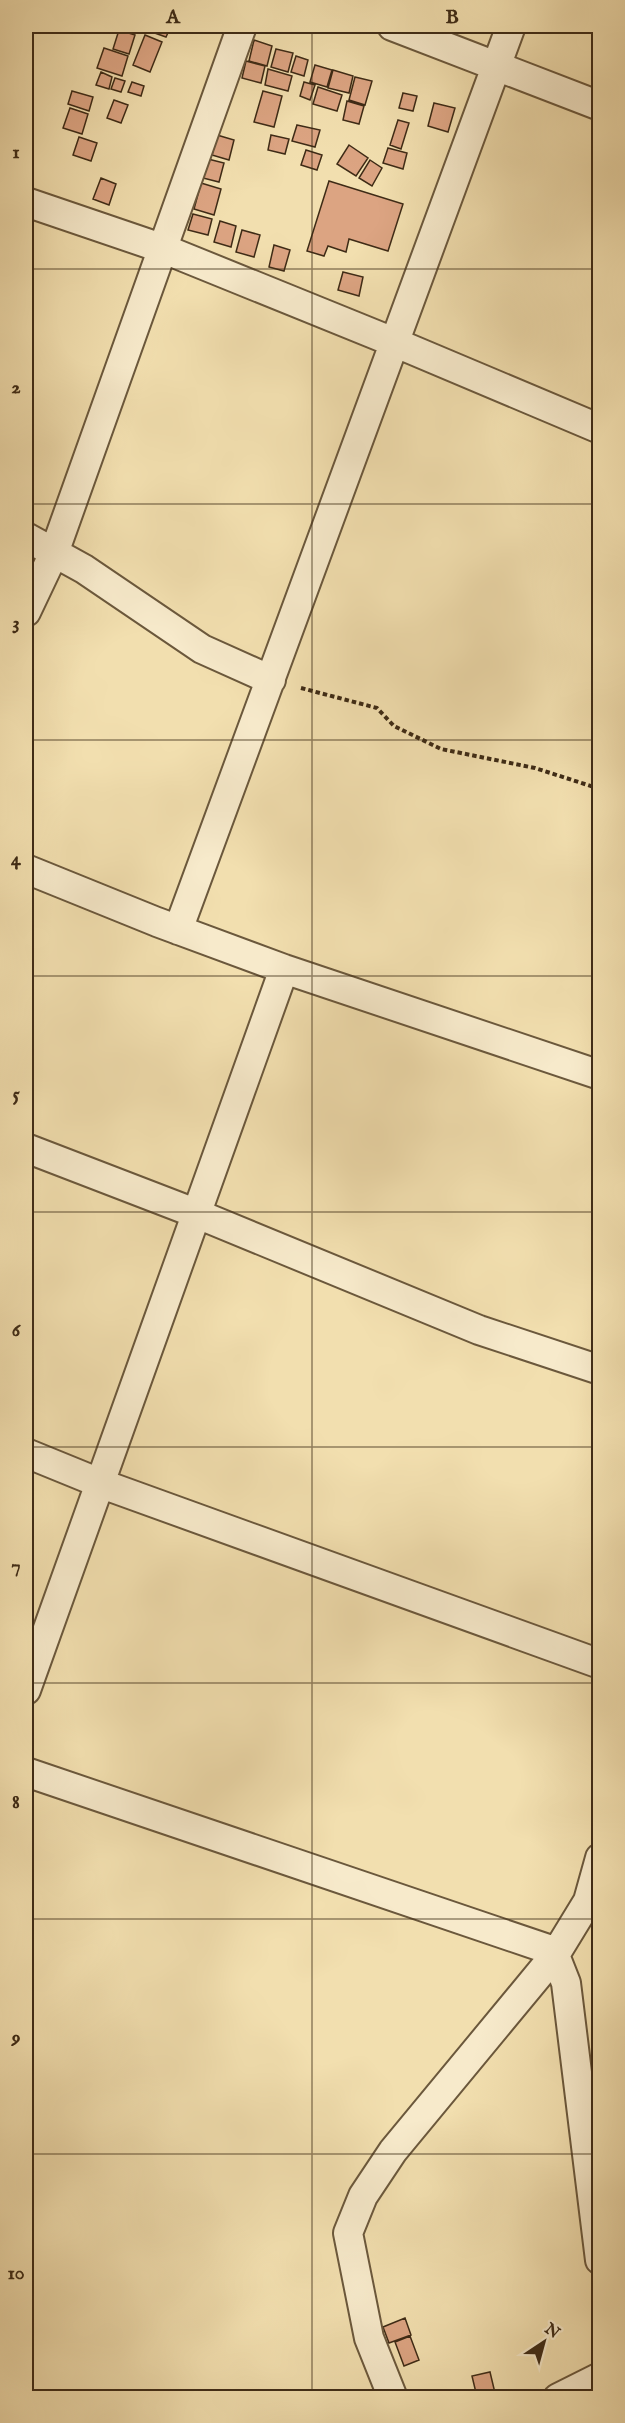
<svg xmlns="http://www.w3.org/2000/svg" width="625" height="2423" font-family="'IM FELL English',serif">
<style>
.building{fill:#dca482;stroke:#3e2b16;stroke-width:1.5}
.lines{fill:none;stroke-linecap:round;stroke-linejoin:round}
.street-casing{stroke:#6b583c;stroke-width:32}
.path{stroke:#3e2b16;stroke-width:4;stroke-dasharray:4.5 3;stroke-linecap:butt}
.street{stroke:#f7eacb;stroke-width:28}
.grid{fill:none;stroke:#3e2b16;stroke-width:1.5;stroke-opacity:0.55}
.neatline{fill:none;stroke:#3e2b16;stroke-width:2}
.grid-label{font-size:20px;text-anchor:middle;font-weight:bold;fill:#3e2b16}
</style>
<rect width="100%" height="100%" fill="#f2dfaf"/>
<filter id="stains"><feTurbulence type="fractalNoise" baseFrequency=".00333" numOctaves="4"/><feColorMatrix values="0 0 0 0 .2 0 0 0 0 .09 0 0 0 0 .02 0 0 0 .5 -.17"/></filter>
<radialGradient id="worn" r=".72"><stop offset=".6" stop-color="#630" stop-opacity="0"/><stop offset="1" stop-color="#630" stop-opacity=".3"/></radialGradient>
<path class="building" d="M 135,26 L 171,26 L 166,37 Z
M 119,30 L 135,35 L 129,54 L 113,49 Z
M 145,35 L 162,42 L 150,72 L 133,65 Z
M 254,40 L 272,46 L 267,66 L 249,61 Z
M 104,48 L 128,56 L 122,76 L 97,68 Z
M 276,49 L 293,53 L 288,72 L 271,67 Z
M 296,56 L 308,60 L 304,76 L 291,72 Z
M 246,61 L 265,66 L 261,83 L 242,78 Z
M 315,65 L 332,70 L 327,87 L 310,82 Z
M 268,69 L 292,76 L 288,91 L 265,85 Z
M 333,70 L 353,76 L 349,93 L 328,88 Z
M 101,72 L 112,77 L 109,89 L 96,85 Z
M 355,77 L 372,81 L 365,105 L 349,100 Z
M 115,78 L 125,81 L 121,92 L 111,89 Z
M 132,82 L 144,86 L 141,96 L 128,92 Z
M 304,82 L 315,85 L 310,100 L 300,96 Z
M 318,87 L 342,95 L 337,111 L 313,104 Z
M 72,91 L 93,97 L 89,111 L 68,104 Z
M 263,91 L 282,96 L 274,127 L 254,122 Z
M 403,93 L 417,96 L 413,111 L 399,108 Z
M 114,100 L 128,105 L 121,123 L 107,118 Z
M 347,101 L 364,106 L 359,124 L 343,120 Z
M 434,103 L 455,108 L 448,132 L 428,126 Z
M 70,108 L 88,114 L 82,134 L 63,128 Z
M 398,120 L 409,123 L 401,149 L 390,145 Z
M 297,125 L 320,130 L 315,147 L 292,141 Z
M 217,135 L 234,140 L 229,160 L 212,155 Z
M 271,135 L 289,139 L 285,154 L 268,150 Z
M 79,137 L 97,143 L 91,161 L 73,155 Z
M 349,145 L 368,158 L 356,176 L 337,164 Z
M 388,148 L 407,153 L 403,169 L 383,163 Z
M 306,150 L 322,155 L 317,170 L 301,165 Z
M 208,159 L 224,163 L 219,182 L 203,178 Z
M 370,160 L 382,168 L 372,186 L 359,178 Z
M 101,178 L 116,184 L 109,205 L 93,199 Z
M 329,181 L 403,204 L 388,251 L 349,239 L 346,252 L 328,246 L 324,256 L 307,251 Z
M 201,183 L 221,189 L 214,215 L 194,209 Z
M 193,214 L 212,219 L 208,235 L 188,230 Z
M 220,221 L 236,226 L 231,247 L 214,242 Z
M 242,230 L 260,235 L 254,257 L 236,252 Z
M 274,245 L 290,250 L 284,271 L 269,267 Z
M 343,272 L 363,277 L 359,296 L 338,290 Z
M 405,2318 L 411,2335 L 389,2343 L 383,2327 Z
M 410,2336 L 419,2360 L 404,2366 L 395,2342 Z
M 490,2372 L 495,2393 L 477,2397 L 472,2376 Z"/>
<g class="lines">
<g class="street-casing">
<path id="street" d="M 392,26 L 600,106
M 26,202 L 164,249 L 396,343 L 600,429
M 26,537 L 84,569 L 202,649 L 271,680
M 26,612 L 54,553 L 242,26
M 26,869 L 157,922 L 284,969 L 600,1075
M 178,930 L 511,26
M 26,1148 L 195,1213 L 479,1330 L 600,1370
M 26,1453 L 102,1484 L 600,1664
M 26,1690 C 114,1450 196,1209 284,969
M 26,1772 L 548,1949 L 555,1955 L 566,1983 L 600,2260
M 393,2398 L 369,2338 L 348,2233 L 363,2196 L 393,2151 L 555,1955 L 588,1901 L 600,1858
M 558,2398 L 600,2377"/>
</g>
<path class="path" d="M 301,688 L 377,708 L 394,726 L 441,749 L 535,768 L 600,789"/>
<use href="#street" class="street"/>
</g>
<path class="grid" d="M 312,26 L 312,2398M 26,269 L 600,269M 26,504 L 600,504M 26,740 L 600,740M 26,976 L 600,976M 26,1212 L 600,1212M 26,1447 L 600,1447M 26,1683 L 600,1683M 26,1919 L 600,1919M 26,2154 L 600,2154"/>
<rect width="625" height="2423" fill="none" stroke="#f2dfaf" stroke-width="66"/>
<g transform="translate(544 2342) rotate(36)" stroke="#f7eacb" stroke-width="4.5" paint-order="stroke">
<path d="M0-4.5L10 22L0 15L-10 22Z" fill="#3e2b16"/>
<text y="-9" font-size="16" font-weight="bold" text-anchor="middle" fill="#3e2b16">N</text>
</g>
<rect x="33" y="33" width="559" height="2357" class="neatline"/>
<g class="grid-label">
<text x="173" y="23">A</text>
<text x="452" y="23">B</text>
<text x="16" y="158">1</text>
<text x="16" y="393">2</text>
<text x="16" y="629">3</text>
<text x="16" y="865">4</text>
<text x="16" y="1100">5</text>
<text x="16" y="1336">6</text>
<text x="16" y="1572">7</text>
<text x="16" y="1808">8</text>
<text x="16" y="2043">9</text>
<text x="16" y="2279">10</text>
</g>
<rect width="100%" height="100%" filter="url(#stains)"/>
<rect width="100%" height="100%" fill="url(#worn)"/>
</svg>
